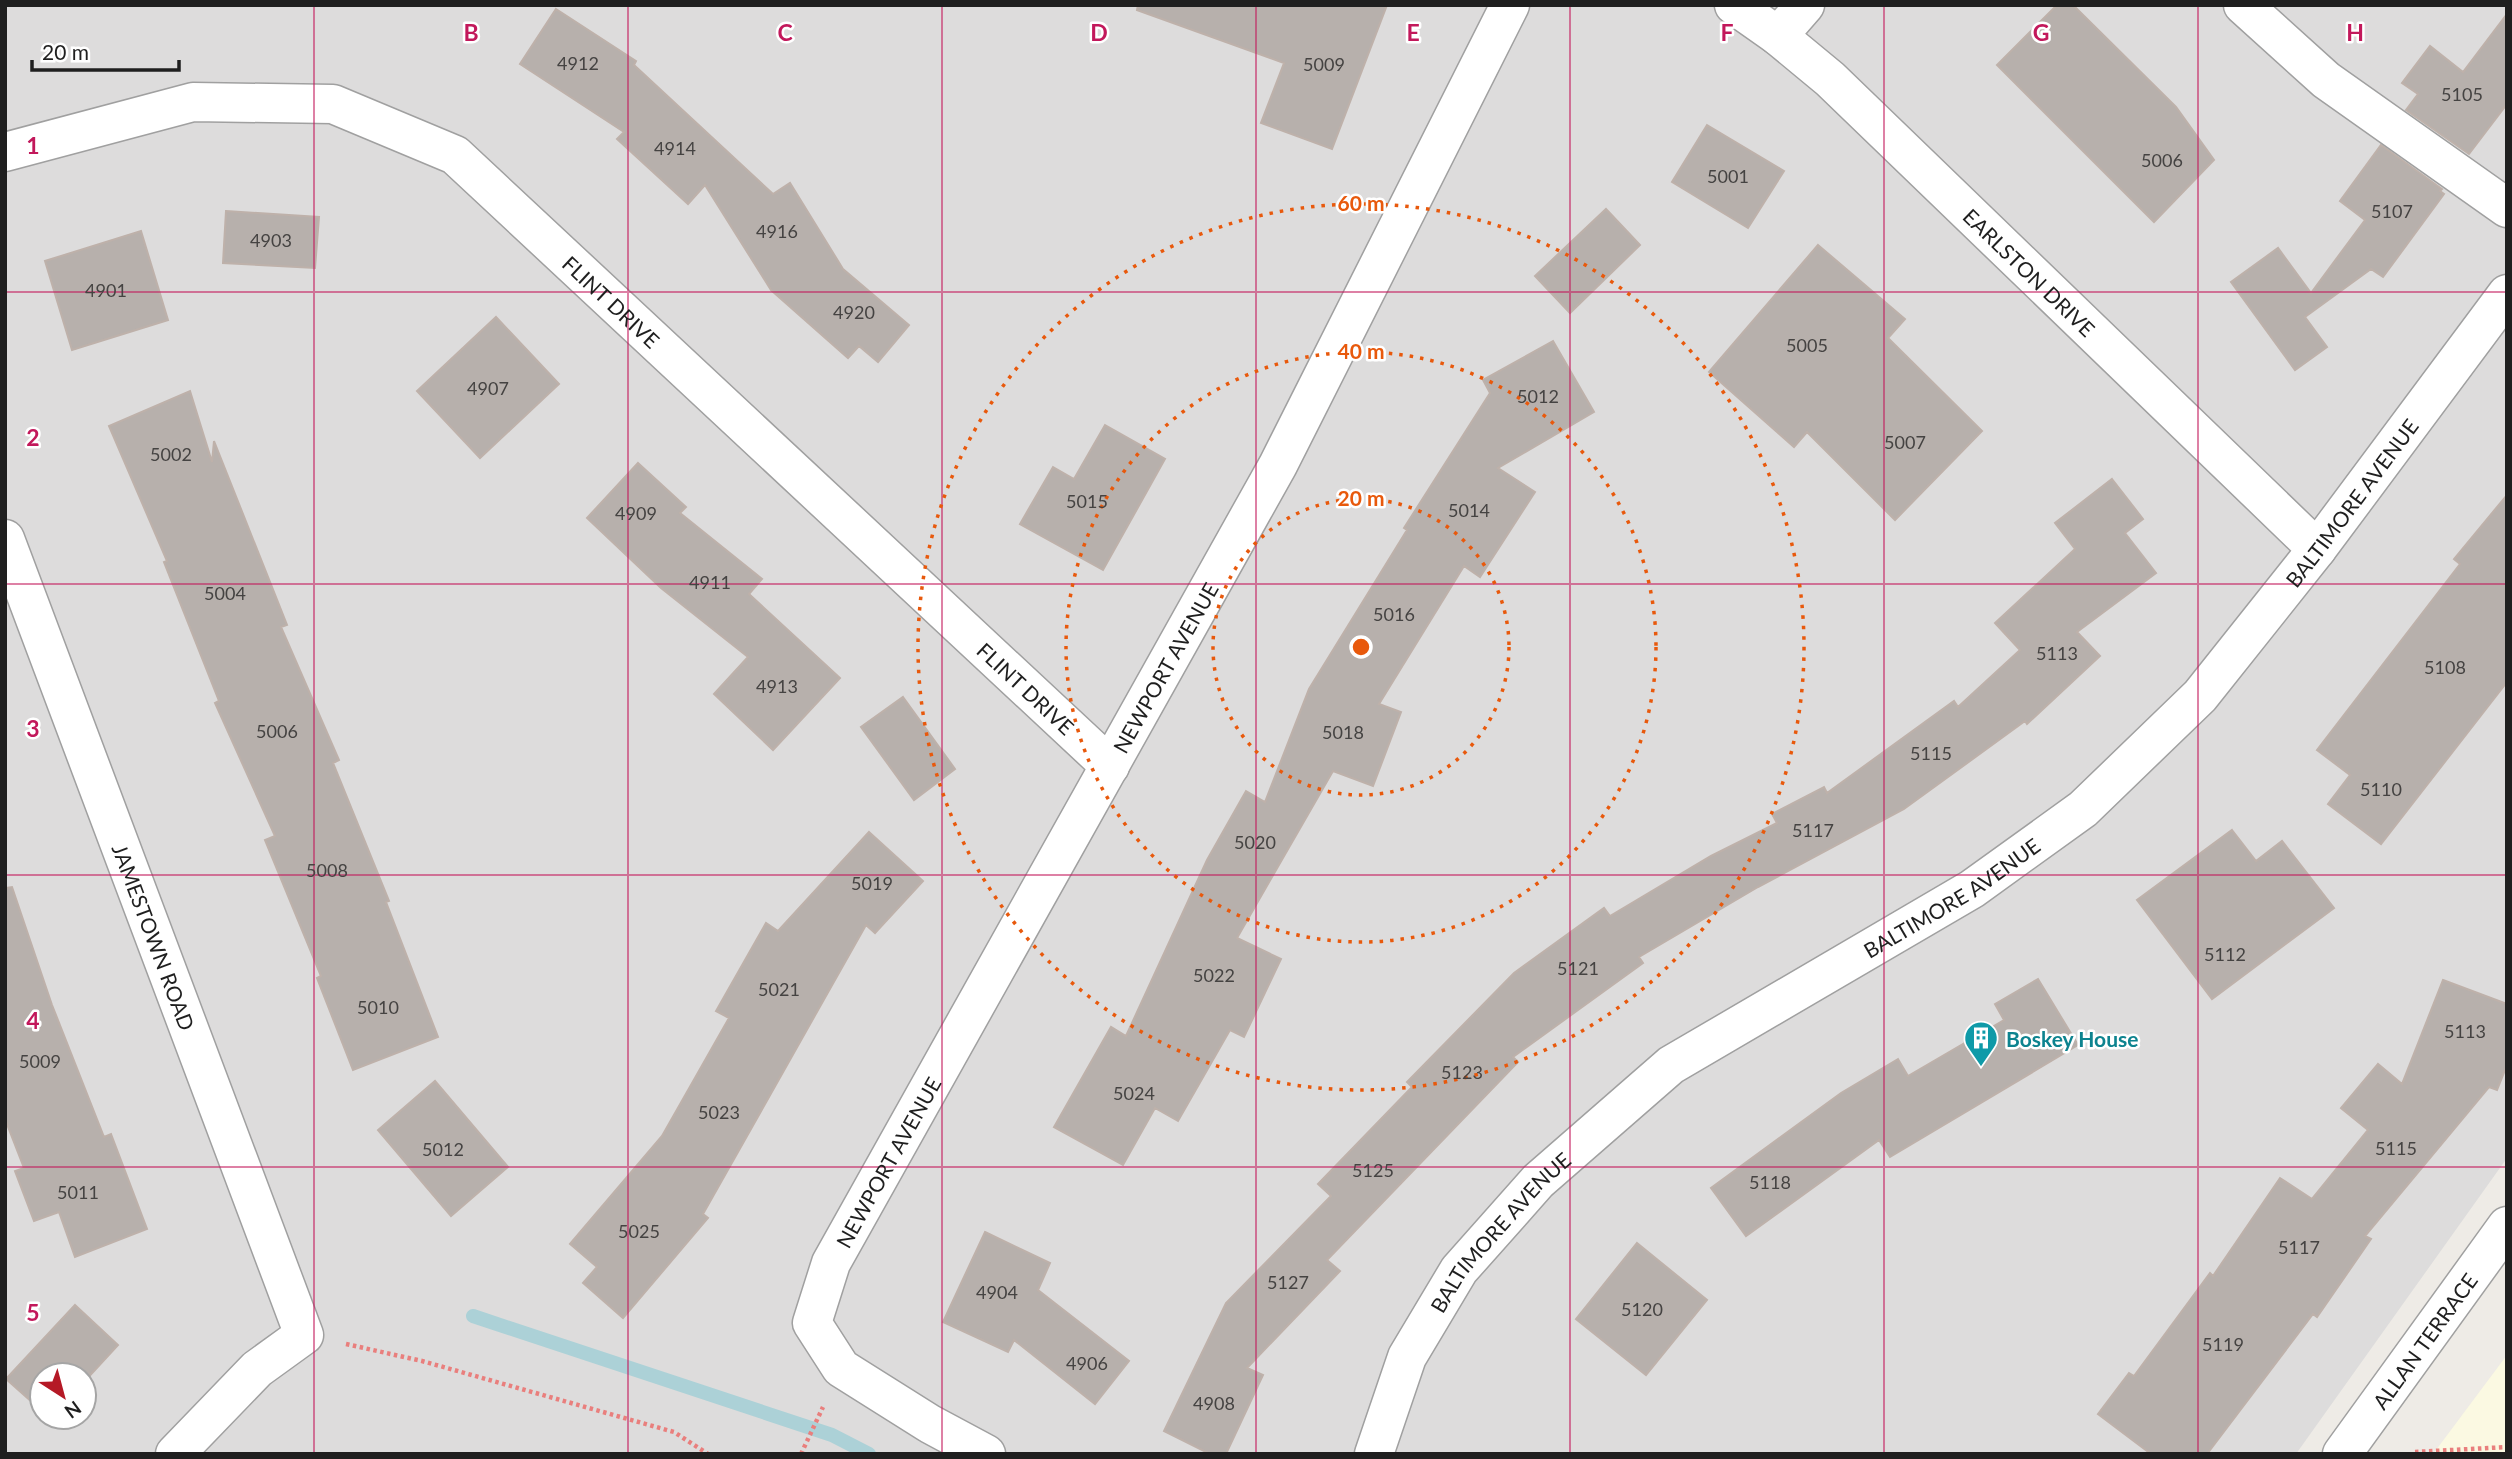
<svg xmlns="http://www.w3.org/2000/svg" width="2512" height="1459" font-family="Lato,sans-serif">
<style>
.residential{fill:#dddcdc;fill-rule:evenodd}
.education{fill:#fbf9e2}
.lines{fill:none;stroke-linecap:round;stroke-linejoin:round}
.stream{stroke:#acd1d7;stroke-width:14}
.building{fill:#b7b0ac;stroke:#beb1aa;stroke-width:2}
.minor-casing{stroke:#a0a0a0;stroke-width:41}
.path{stroke:#e97f7d;stroke-width:4.5;stroke-dasharray:3.5 3.5;stroke-linecap:butt}
.minor{stroke:#fff;stroke-width:38}
.grid{fill:none;stroke:#c2185b;stroke-width:2;stroke-opacity:0.55}
.ring{fill:none;stroke:#e8590c;stroke-width:3.5;stroke-dasharray:3.5 7}
.labels{text-anchor:middle;dominant-baseline:central;stroke-width:5;stroke-linejoin:round;paint-order:stroke}
.number-label{font-size:18px;fill:#454342}
.street-label{font-size:21px;fill:#1f1f1f;stroke:#fff}
.culture-label{font-size:21px;font-weight:bold;fill:#0d838f;stroke:#fff;text-anchor:start}
.grid-label{font-size:23px;text-anchor:middle;font-weight:bold;fill:#c2185b;stroke:#fff;stroke-width:5;stroke-linejoin:round;paint-order:stroke}
.centre{fill:#e8590c;stroke:#fff;stroke-width:3.5}
.ring-label{font-size:21px;text-anchor:middle;font-weight:bold;fill:#e8590c;stroke:#fff;stroke-width:5;stroke-linejoin:round;paint-order:stroke}
</style>
<rect width="100%" height="100%" fill="#eeebe6"/>
<path class="residential" d="M 5,5 L 2507,5 L 2507,1158 L 2296,1454 L 5,1454 ZM 42,1375 L 84,1375 L 84,1417 L 42,1417 Z"/>
<path class="education" d="M 2507,1355 L 2507,1454 L 2433,1454 Z"/>
<g class="lines">
<path class="stream" d="M 473,1316 L 832,1435 L 869,1454"/>
</g>
<path class="building" d="M 1138,5 L 1387,5 L 1332,149 L 1261,123 L 1284,63 L 1137,10 Z
M 2057,5 L 2073,5 L 2176,107 L 2214,160 L 2154,222 L 1997,65 Z
M 556,9 L 636,61 L 634,65 L 773,194 L 790,183 L 843,269 L 909,325 L 878,362 L 859,346 L 848,358 L 771,290 L 705,185 L 688,204 L 617,139 L 624,132 L 520,64 Z
M 2507,14 L 2507,104 L 2469,154 L 2406,110 L 2418,94 L 2402,83 L 2430,46 L 2463,72 Z
M 1707,125 L 1784,171 L 1748,228 L 1672,182 Z
M 2381,145 L 2442,189 L 2440,191 L 2444,194 L 2383,277 L 2371,269 L 2305,317 L 2327,347 L 2295,370 L 2231,282 L 2278,248 L 2311,293 L 2365,220 L 2340,201 Z
M 1606,209 L 1640,245 L 1570,313 L 1535,276 Z
M 226,211 L 319,217 L 315,268 L 223,263 Z
M 141,231 L 168,320 L 72,350 L 45,261 Z
M 1818,245 L 1905,319 L 1888,338 L 1982,431 L 1895,520 L 1807,432 L 1794,447 L 1709,372 Z
M 496,317 L 559,384 L 480,458 L 417,391 Z
M 1553,341 L 1594,412 L 1498,468 L 1535,492 L 1480,577 L 1464,566 L 1379,704 L 1401,712 L 1373,786 L 1333,771 L 1237,938 L 1281,959 L 1244,1037 L 1230,1030 L 1178,1121 L 1155,1108 L 1123,1165 L 1054,1127 L 1111,1027 L 1126,1036 L 1207,860 L 1246,791 L 1265,802 L 1309,689 L 1407,530 L 1404,528 L 1490,393 L 1483,380 Z
M 190,391 L 212,462 L 214,441 L 287,625 L 281,627 L 339,760 L 333,763 L 389,901 L 386,902 L 438,1037 L 353,1070 L 317,978 L 321,976 L 265,840 L 275,836 L 215,703 L 219,701 L 164,562 L 167,561 L 109,426 Z
M 1105,425 L 1165,459 L 1103,570 L 1020,524 L 1053,467 L 1074,479 Z
M 638,463 L 686,507 L 680,513 L 762,579 L 749,594 L 840,678 L 773,750 L 714,694 L 748,657 L 661,588 L 587,518 Z
M 2112,479 L 2143,519 L 2125,533 L 2156,573 L 2077,632 L 2100,656 L 2027,724 L 2025,721 L 1904,809 L 1758,887 L 1639,957 L 1643,963 L 1513,1057 L 1518,1062 L 1327,1260 L 1340,1271 L 1247,1368 L 1263,1375 L 1226,1454 L 1210,1454 L 1164,1431 L 1226,1303 L 1331,1196 L 1318,1184 L 1412,1087 L 1407,1082 L 1514,973 L 1604,908 L 1610,916 L 1711,856 L 1777,823 L 1772,814 L 1824,787 L 1827,793 L 1954,701 L 1958,707 L 2020,650 L 1995,623 L 2075,549 L 2055,523 Z
M 2507,495 L 2507,682 L 2381,844 L 2328,804 L 2350,775 L 2317,750 L 2460,564 L 2454,559 Z
M 903,697 L 955,769 L 914,800 L 861,727 Z
M 2232,830 L 2256,861 L 2282,841 L 2334,908 L 2212,999 L 2137,900 Z
M 869,832 L 923,881 L 875,933 L 866,925 L 703,1214 L 708,1218 L 623,1318 L 583,1283 L 597,1267 L 570,1244 L 662,1136 L 729,1018 L 716,1011 L 766,923 L 778,931 Z
M 12,887 L 52,1005 L 104,1137 L 111,1134 L 147,1229 L 75,1257 L 59,1212 L 34,1221 L 15,1171 L 24,1168 L 5,1119 L 5,888 Z
M 2038,979 L 2078,1045 L 1890,1157 L 1879,1140 L 1746,1236 L 1711,1188 L 1841,1093 L 1898,1059 L 1908,1076 L 2004,1020 L 1995,1004 Z
M 2443,980 L 2507,1004 L 2507,1065 L 2497,1090 L 2489,1087 L 2365,1236 L 2371,1239 L 2317,1317 L 2313,1314 L 2207,1454 L 2151,1454 L 2098,1414 L 2129,1373 L 2134,1376 L 2210,1273 L 2213,1276 L 2280,1178 L 2312,1199 L 2368,1130 L 2341,1108 L 2378,1064 L 2402,1084 Z
M 435,1081 L 508,1167 L 451,1216 L 378,1130 Z
M 985,1232 L 1050,1263 L 1038,1290 L 1129,1361 L 1095,1404 L 1014,1340 L 1008,1352 L 943,1322 Z
M 1637,1243 L 1707,1300 L 1646,1375 L 1576,1319 Z
M 75,1305 L 118,1345 L 84,1382 L 84,1375 L 42,1375 L 42,1411 L 6,1379 Z"/>
<g class="lines">
<g class="minor-casing">
<g id="minor">
<path id="s1" d="M 1734,5 L 1778,36 L 1830,79 L 2317,549"/>
<path d="M 2243,5 L 2326,80 L 2507,208"/>
<path d="M 1778,36 L 1805,5"/>
<path id="s2" d="M 5,152 L 193,102 L 333,104 L 455,155 L 1110,766"/>
<path id="s3" d="M 5,539 L 304,1335 L 257,1369 L 175,1454"/>
<path id="s4" d="M 986,1454 L 930,1424 L 841,1368 L 812,1323 L 831,1263 L 1278,465 L 1510,5"/>
<path id="s5" d="M 1374,1454 L 1407,1357 L 1459,1270 L 1538,1181 L 1671,1065 L 1972,889 L 2083,809 L 2200,696 L 2317,549 L 2507,294"/>
<path id="s6" d="M 2342,1454 L 2507,1226"/>
</g>
</g>
<path class="path" d="M 346,1344 L 422,1361 L 674,1432 L 708,1454
M 2415,1452 L 2507,1447
M 801,1454 L 823,1407"/>
<use href="#minor" class="minor"/>
</g>
<path class="grid" d="M 314,5 L 314,1454M 628,5 L 628,1454M 942,5 L 942,1454M 1256,5 L 1256,1454M 1570,5 L 1570,1454M 1884,5 L 1884,1454M 2198,5 L 2198,1454M 5,292 L 2507,292M 5,584 L 2507,584M 5,875 L 2507,875M 5,1167 L 2507,1167"/>
<g class="ring">
<circle cx="1361" cy="647" r="148"/>
<circle cx="1361" cy="647" r="295"/>
<circle cx="1361" cy="647" r="443"/>
</g>
<defs>
<g id="building-pin" transform="scale(1.75)"><path d="M0 17L-7.5 6A9.5 9.5 0 1 1 7.5 6Z" fill="#0f9aa8" stroke="#fff"/><path d="M-4-6H4V6H1V3H-1V6H-4ZM-2.5-4.3h1.7v1.8h-1.7ZM.8-4.3h1.7v1.8H.8ZM-2.5-1h1.7V.8h-1.7ZM.8-1h1.7V.8H.8Z" fill="#fff"/></g>
</defs>
<g fill-rule="evenodd">
<use href="#building-pin" x="1981" y="1038"/>
</g>
<g class="labels">
<g class="number-label">
<text x="578" y="63">4912</text>
<text x="1324" y="64">5009</text>
<text x="2462" y="94">5105</text>
<text x="675" y="148">4914</text>
<text x="2162" y="160">5006</text>
<text x="1728" y="176">5001</text>
<text x="2392" y="211">5107</text>
<text x="777" y="231">4916</text>
<text x="271" y="240">4903</text>
<text x="106" y="290">4901</text>
<text x="854" y="312">4920</text>
<text x="1807" y="345">5005</text>
<text x="488" y="388">4907</text>
<text x="1538" y="396">5012</text>
<text x="1905" y="442">5007</text>
<text x="171" y="454">5002</text>
<text x="1087" y="501">5015</text>
<text x="1469" y="510">5014</text>
<text x="636" y="513">4909</text>
<text x="710" y="582">4911</text>
<text x="225" y="593">5004</text>
<text x="1394" y="614">5016</text>
<text x="2057" y="653">5113</text>
<text x="2445" y="667">5108</text>
<text x="777" y="686">4913</text>
<text x="277" y="731">5006</text>
<text x="1343" y="732">5018</text>
<text x="1931" y="753">5115</text>
<text x="2381" y="789">5110</text>
<text x="1813" y="830">5117</text>
<text x="1255" y="842">5020</text>
<text x="327" y="870">5008</text>
<text x="872" y="883">5019</text>
<text x="2225" y="954">5112</text>
<text x="1578" y="968">5121</text>
<text x="1214" y="975">5022</text>
<text x="779" y="989">5021</text>
<text x="378" y="1007">5010</text>
<text x="2465" y="1031">5113</text>
<text x="40" y="1061">5009</text>
<text x="1462" y="1072">5123</text>
<text x="1134" y="1093">5024</text>
<text x="719" y="1112">5023</text>
<text x="2396" y="1148">5115</text>
<text x="443" y="1149">5012</text>
<text x="1373" y="1170">5125</text>
<text x="1770" y="1182">5118</text>
<text x="78" y="1192">5011</text>
<text x="639" y="1231">5025</text>
<text x="2299" y="1247">5117</text>
<text x="1288" y="1282">5127</text>
<text x="997" y="1292">4904</text>
<text x="1642" y="1309">5120</text>
<text x="2223" y="1344">5119</text>
<text x="1087" y="1363">4906</text>
<text x="1214" y="1403">4908</text>
</g>
<g class="street-label">
<text stroke="none"><textPath href="#s1" startOffset="399">EARLSTON DRIVE</textPath></text>
<text stroke="none"><textPath href="#s2" startOffset="681">FLINT DRIVE</textPath></text>
<text stroke="none"><textPath href="#s5" startOffset="1393">BALTIMORE AVENUE</textPath></text>
<text stroke="none"><textPath href="#s4" startOffset="968">NEWPORT AVENUE</textPath></text>
<text stroke="none"><textPath href="#s2" startOffset="1248">FLINT DRIVE</textPath></text>
<text stroke="none"><textPath href="#s5" startOffset="826">BALTIMORE AVENUE</textPath></text>
<text stroke="none"><textPath href="#s3" startOffset="425">JAMESTOWN ROAD</textPath></text>
<text stroke="none"><textPath href="#s4" startOffset="401">NEWPORT AVENUE</textPath></text>
<text stroke="none"><textPath href="#s5" startOffset="259">BALTIMORE AVENUE</textPath></text>
<text stroke="none"><textPath href="#s6" startOffset="140">ALLAN TERRACE</textPath></text>
</g>
<g class="culture-label">
<text x="2006" y="1038">Boskey House</text>
</g>
</g>
<g class="grid-label">
<text x="471" y="41">B</text>
<text x="785" y="41">C</text>
<text x="1099" y="41">D</text>
<text x="1413" y="41">E</text>
<text x="1727" y="41">F</text>
<text x="2041" y="41">G</text>
<text x="2355" y="41">H</text>
<text x="33" y="154">1</text>
<text x="33" y="446">2</text>
<text x="33" y="737">3</text>
<text x="33" y="1029">4</text>
<text x="33" y="1321">5</text>
</g>
<circle cx="1361" cy="647" r="10" class="centre"/>
<g class="ring-label">
<text x="1361" y="211">60 m</text>
<text x="1361" y="359">40 m</text>
<text x="1361" y="506">20 m</text>
</g>
<rect width="2512" height="1459" fill="none" stroke="#1f1f1f" stroke-width="14"/>
<g transform="translate(63 1396) rotate(144)"><circle r="33" fill="#ffffff" stroke="#a5a5a5" stroke-width="2"/>
<path d="M0-5L12 26L0 18L-12 26Z" fill="#b51926"/>
<text y="-10" font-size="19" font-weight="bold" text-anchor="middle" fill="#1f1f1f">N</text>
</g>
<path d="M32 60v10h147v-10" fill="none" stroke="#1f1f1f" stroke-width="3.5"/>
<text x="42" y="60" font-size="21" fill="#1f1f1f" stroke="#ffffff" stroke-width="5" paint-order="stroke">20 m</text>
</svg>
